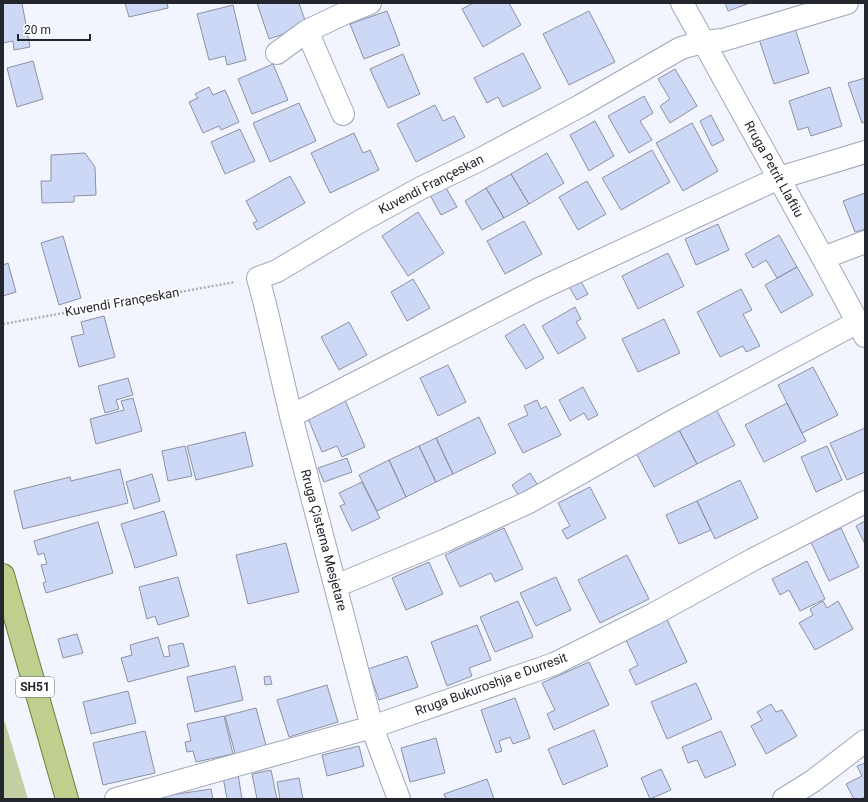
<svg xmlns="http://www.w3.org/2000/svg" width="868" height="802" font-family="Roboto,sans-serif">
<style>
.green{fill:#c1d0a2}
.building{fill:#cdd7f6;stroke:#8c92a4}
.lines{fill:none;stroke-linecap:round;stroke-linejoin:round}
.street-casing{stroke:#a1a7ba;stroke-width:24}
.secondary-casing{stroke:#a1a7ba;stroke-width:24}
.primary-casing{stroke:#6c7f3b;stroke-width:24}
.path{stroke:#acafb7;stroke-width:2.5;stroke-dasharray:2 2;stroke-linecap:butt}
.street{stroke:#fff;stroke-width:22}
.secondary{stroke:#fff;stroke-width:22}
.primary{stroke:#becf8e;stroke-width:22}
.labels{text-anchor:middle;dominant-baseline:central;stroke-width:3.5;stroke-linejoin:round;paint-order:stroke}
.shield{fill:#fff;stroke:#66676c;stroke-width:1}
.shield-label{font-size:12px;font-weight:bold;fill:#24262d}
.street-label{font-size:13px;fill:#24262d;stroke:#fff}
</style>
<rect width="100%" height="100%" fill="#f2f5fd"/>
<path class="green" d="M 3,722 L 5,722 L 28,799 L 3,799 Z"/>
<path class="building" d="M 3,3 L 22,3 L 30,47 L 14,50 L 13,41 L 3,43 Z
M 125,3 L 167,3 L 168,8 L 129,17 Z
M 257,3 L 299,3 L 307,26 L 269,39 Z
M 473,3 L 509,3 L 521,25 L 483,47 L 462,9 Z
M 725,3 L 750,3 L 728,11 Z
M 233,5 L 246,60 L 227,65 L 225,56 L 209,60 L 197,14 Z
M 387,11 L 400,45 L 364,59 L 350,24 Z
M 589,11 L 615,62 L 569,85 L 543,34 Z
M 794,25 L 809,73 L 774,84 L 758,36 Z
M 523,53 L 541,88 L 503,107 L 498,97 L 487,103 L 474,78 Z
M 403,54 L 420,94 L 388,108 L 370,69 Z
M 33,61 L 43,99 L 17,107 L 7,68 Z
M 273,64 L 288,100 L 252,114 L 238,79 Z
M 675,69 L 697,106 L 670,123 L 660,106 L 670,99 L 658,79 Z
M 865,78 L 865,122 L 862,123 L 848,83 Z
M 209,87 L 213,95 L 225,90 L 239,122 L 221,130 L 219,126 L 203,133 L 189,102 L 198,98 L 195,94 Z
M 830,87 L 842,126 L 811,136 L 808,127 L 798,130 L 789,101 Z
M 644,96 L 653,113 L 640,121 L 652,140 L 629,153 L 608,116 Z
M 299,103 L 316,141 L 270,162 L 253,123 Z
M 435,105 L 443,121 L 454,116 L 465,137 L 416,162 L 397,124 Z
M 711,115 L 724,140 L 712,146 L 700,121 Z
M 595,121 L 614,156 L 589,171 L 570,135 Z
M 692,123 L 718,171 L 683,191 L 656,143 Z
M 240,129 L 255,161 L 225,174 L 211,142 Z
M 354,133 L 363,153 L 370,150 L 379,170 L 330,193 L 311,153 Z
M 652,150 L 670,182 L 621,210 L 602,178 Z
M 85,153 L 95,167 L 96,195 L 74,196 L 74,202 L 42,203 L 41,181 L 51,181 L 51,155 Z
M 547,153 L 564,183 L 529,204 L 511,174 Z
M 511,174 L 529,204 L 504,218 L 486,188 Z
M 290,176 L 305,203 L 257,230 L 253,223 L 257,221 L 246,201 Z
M 587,181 L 606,214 L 578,230 L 559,197 Z
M 445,186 L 457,207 L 441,215 L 430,195 Z
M 486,188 L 504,218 L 482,230 L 465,201 Z
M 865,193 L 865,229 L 855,232 L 843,201 Z
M 418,212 L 444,253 L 408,276 L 382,236 Z
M 524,221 L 542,254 L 505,274 L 487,241 Z
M 718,224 L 729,250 L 696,265 L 685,239 Z
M 779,235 L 797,267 L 777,278 L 766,260 L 753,268 L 745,254 Z
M 63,236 L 81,298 L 59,305 L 41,243 Z
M 668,253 L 684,286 L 638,309 L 622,276 Z
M 8,263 L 16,292 L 3,296 L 3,265 Z
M 797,267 L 813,295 L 781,313 L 765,285 Z
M 579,278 L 588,294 L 577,300 L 568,285 Z
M 413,279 L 430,308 L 407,321 L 391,292 Z
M 741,289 L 752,310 L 743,314 L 760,346 L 746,352 L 743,346 L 720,357 L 697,312 Z
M 575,307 L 581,319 L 576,322 L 586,338 L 558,354 L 542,326 Z
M 104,316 L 115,357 L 79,367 L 71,337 L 84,334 L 81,322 Z
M 664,319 L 680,353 L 638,372 L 622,339 Z
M 349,322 L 367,355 L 339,370 L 321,337 Z
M 524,324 L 544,358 L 526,369 L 505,336 Z
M 448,365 L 466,402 L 438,416 L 420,378 Z
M 813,367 L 838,415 L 802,433 L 778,385 Z
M 128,378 L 133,395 L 116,400 L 119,409 L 105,413 L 98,386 Z
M 583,387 L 598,415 L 588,420 L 584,413 L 570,421 L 559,400 Z
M 133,398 L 142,431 L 96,444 L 90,419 L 124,410 L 121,401 Z
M 345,400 L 365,447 L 342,457 L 337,446 L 322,452 L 307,416 Z
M 537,400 L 541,409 L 546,406 L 561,435 L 523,453 L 508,424 L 528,415 L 524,406 Z
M 787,403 L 806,441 L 764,462 L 745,425 Z
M 716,409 L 735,445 L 697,464 L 678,428 Z
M 479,417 L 496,453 L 453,474 L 436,438 Z
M 678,428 L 697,464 L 654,487 L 635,451 Z
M 865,428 L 865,472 L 847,480 L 830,443 Z
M 245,432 L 253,466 L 196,480 L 187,446 Z
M 436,438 L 453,474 L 436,482 L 419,446 Z
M 185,446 L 192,476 L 168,481 L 162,451 Z
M 419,446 L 436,482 L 406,497 L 389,460 Z
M 827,446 L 842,480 L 816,492 L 801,457 Z
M 347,458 L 352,472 L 324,482 L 318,468 Z
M 389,460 L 406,497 L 377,511 L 359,475 Z
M 120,469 L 128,503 L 23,529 L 14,491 L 70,477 L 71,481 Z
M 530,473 L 539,487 L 521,499 L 512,485 Z
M 152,474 L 160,501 L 134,509 L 126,482 Z
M 740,480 L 758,518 L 715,539 L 697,501 Z
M 362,482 L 380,518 L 352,531 L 340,506 L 345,504 L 339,493 Z
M 590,487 L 606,518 L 567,539 L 562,530 L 570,526 L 558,503 Z
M 697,501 L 711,530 L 679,544 L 666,515 Z
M 164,511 L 177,555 L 135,568 L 121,524 Z
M 865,521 L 865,544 L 856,526 Z
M 98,522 L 113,573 L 46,593 L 43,583 L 46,582 L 41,565 L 47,564 L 44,553 L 38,555 L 34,541 Z
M 504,528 L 523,569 L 495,582 L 491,573 L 460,587 L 445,555 Z
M 841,528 L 859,567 L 829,581 L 811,542 Z
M 286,543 L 299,592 L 248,604 L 236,555 Z
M 627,555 L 649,599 L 600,623 L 578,580 Z
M 807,561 L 825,599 L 800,611 L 789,590 L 780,595 L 772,579 Z
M 429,562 L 443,594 L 406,610 L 392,578 Z
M 178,577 L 189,616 L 158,625 L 155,616 L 147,619 L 139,587 Z
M 556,577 L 571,610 L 536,626 L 520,593 Z
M 518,601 L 533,637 L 495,652 L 480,617 Z
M 823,601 L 827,608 L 838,601 L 853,629 L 815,650 L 799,623 L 813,615 L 810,609 Z
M 663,611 L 687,662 L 636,685 L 629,670 L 638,665 L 626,640 L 648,630 L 644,621 Z
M 477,625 L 491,660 L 469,668 L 472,676 L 447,686 L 431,642 Z
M 77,634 L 83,653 L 63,658 L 58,639 Z
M 158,637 L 164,657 L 170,656 L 168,646 L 183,643 L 189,666 L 128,682 L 121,658 L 132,655 L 130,645 Z
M 407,656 L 418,687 L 379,700 L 368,669 Z
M 589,662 L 609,705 L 554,730 L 547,714 L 555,710 L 542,683 Z
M 235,666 L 243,700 L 195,712 L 187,677 Z
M 270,676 L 272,684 L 265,685 L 264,677 Z
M 696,683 L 712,719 L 667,739 L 651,702 Z
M 327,685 L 338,722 L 289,737 L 277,700 Z
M 128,691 L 136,723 L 91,734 L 83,702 Z
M 515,698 L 530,738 L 513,744 L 510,737 L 499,741 L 502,751 L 496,753 L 481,710 Z
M 771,704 L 776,712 L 782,710 L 797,736 L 766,754 L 751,726 L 762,720 L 757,712 Z
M 256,708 L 267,749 L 236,757 L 225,716 Z
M 224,716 L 233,754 L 196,762 L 193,751 L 187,752 L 185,742 L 191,741 L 187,724 Z
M 594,730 L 608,766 L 563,785 L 548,749 Z
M 145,731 L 155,773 L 103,785 L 93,743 Z
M 721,731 L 736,765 L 705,778 L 697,760 L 688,763 L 682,747 Z
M 436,738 L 445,773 L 410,782 L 401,748 Z
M 359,746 L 364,766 L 327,776 L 322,755 Z
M 865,763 L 865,797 L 861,799 L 854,799 L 846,784 L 862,776 L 857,766 Z
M 661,769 L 671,790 L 650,799 L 641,778 Z
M 271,770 L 277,799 L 257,799 L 252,774 Z
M 238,774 L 242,799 L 227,799 L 223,777 Z
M 299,778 L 303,799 L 280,799 L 277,782 Z
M 487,779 L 494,799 L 446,799 L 444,794 Z
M 211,789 L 213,799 L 151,799 L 151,798 Z"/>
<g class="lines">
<g class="street-casing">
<path id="street" d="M 307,31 L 343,114
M 277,53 L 307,31 L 345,13 L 370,3
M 823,258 L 865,242
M 291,416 L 537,290 L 779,178 L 865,152
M 336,586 L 446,540 L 529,502 L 671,422 L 858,322
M 116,799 L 372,727 L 554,664 L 654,614 L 754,559 L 865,502
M 399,799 L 372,727 L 291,416 L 265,304 L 258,278 L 277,271 L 359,222 L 421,188 L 477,161 L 580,106 L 681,48 L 703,42 L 723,40 L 847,3
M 784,799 L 813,781 L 865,741"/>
</g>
<g class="secondary-casing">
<path id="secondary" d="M 682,3 L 823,258 L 865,336"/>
</g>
<g class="primary-casing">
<path id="primary" d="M 3,575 L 67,799"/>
</g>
<path class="path" d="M 3,324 L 235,282"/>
<use href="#street" class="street"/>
<use href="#secondary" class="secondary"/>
<use href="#primary" class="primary"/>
</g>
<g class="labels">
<rect class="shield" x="16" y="677" width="38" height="20" rx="3"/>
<g class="shield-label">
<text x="35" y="687">SH51</text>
</g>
<g class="street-label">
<text transform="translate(774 169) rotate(61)">Rruga Petrit Llaftiu</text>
<text transform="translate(431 184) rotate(-27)">Kuvendi Françeskan</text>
<text transform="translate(122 302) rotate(-10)">Kuvendi Françeskan</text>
<text transform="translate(324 540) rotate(75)">Rruga Çisterna Mesjetare</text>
<text transform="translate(491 684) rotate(-20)">Rruga Bukuroshja e Durresit</text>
</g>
</g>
<rect width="868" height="802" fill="none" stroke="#24262d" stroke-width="8"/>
<path d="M18 34v6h72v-6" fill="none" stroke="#24262d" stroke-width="2"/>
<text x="24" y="34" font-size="12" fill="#24262d" stroke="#ffffff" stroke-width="3" paint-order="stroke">20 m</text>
</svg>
